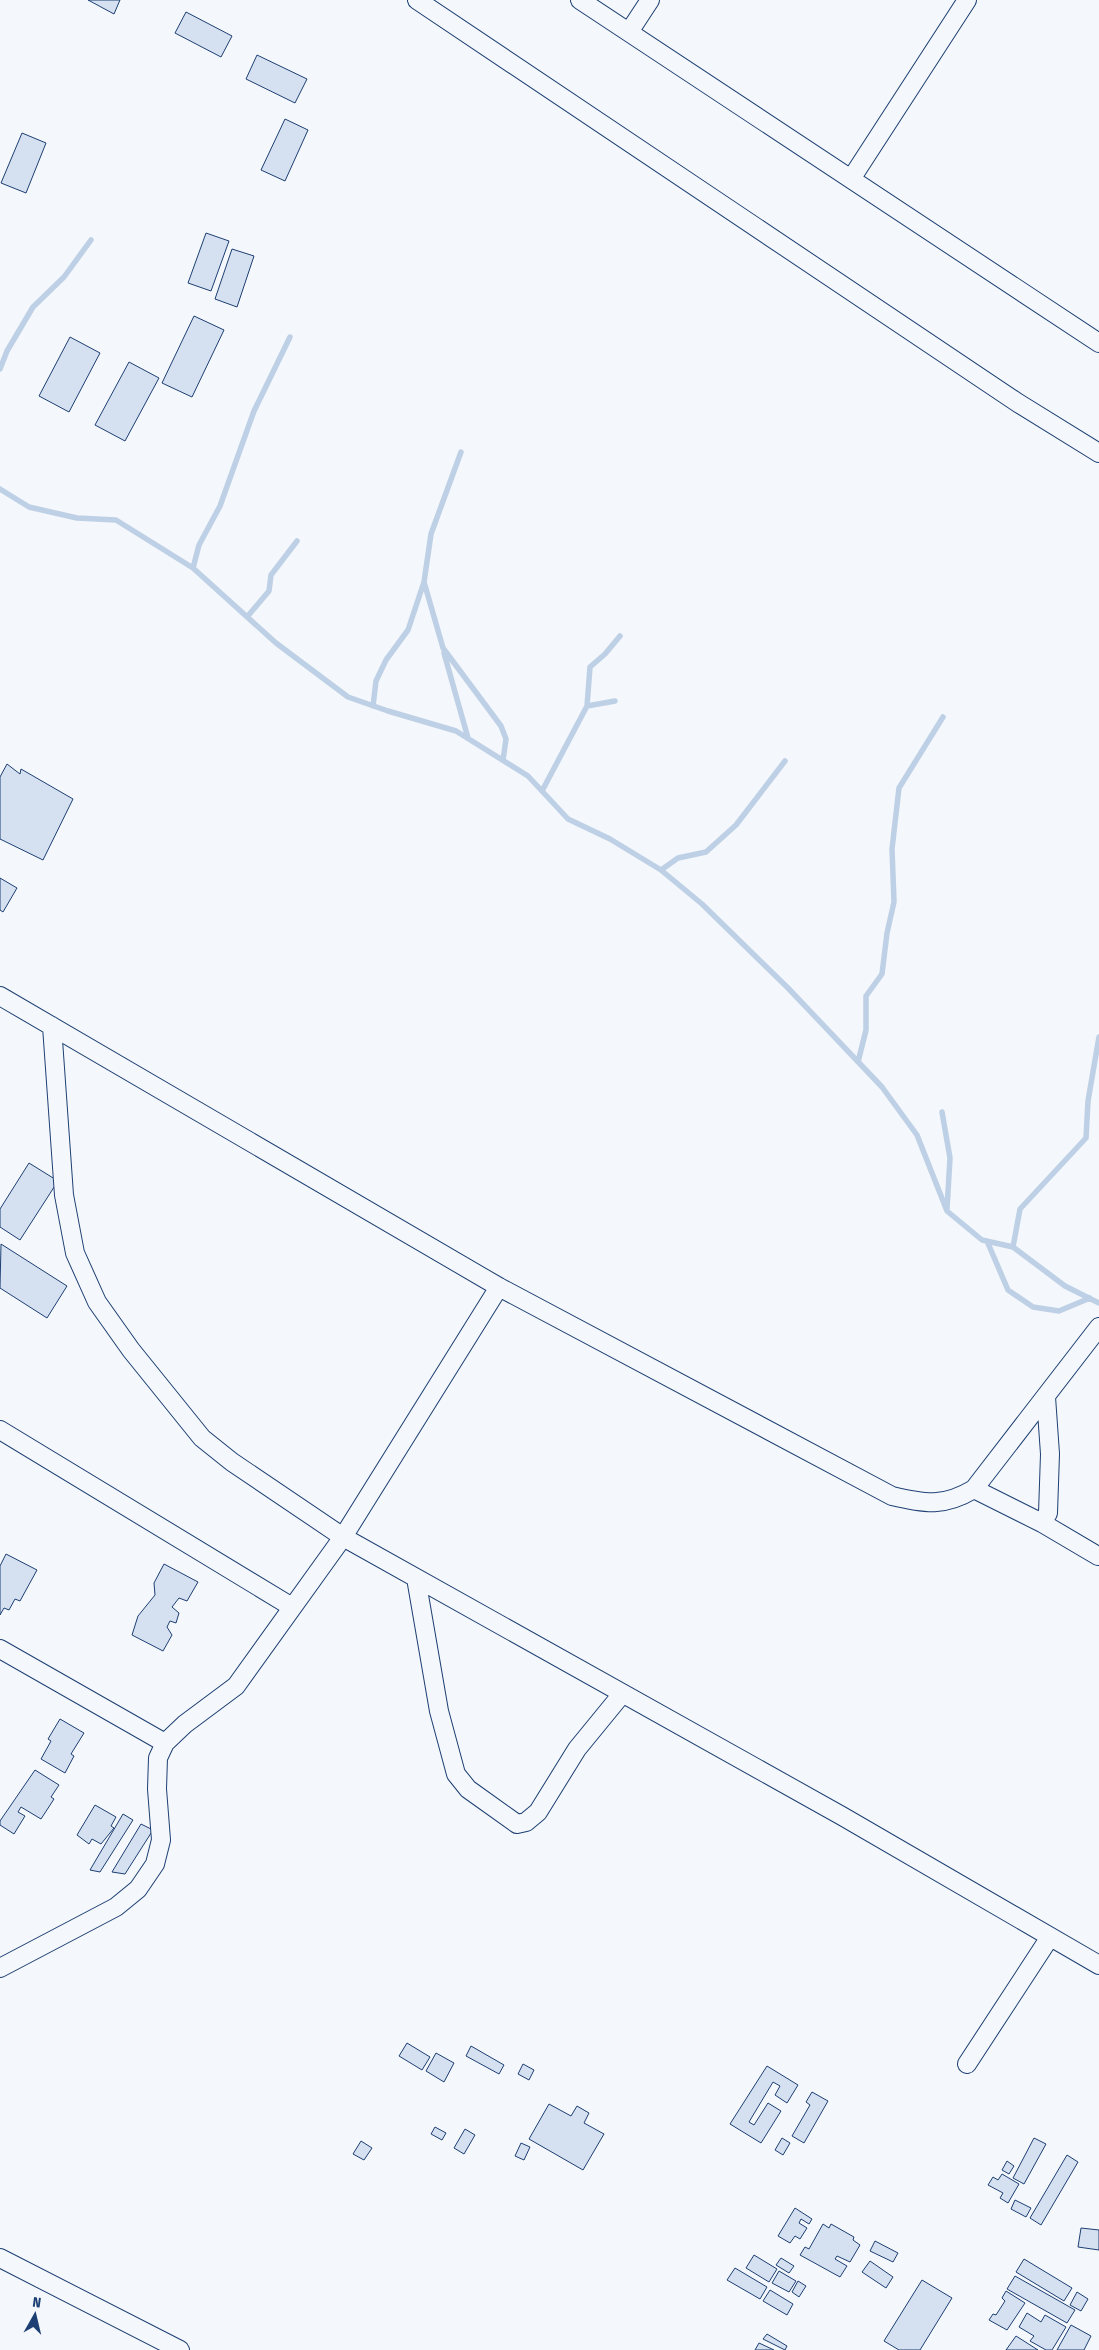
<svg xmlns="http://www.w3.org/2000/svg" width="1099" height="2350" font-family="'Fira Sans Condensed',sans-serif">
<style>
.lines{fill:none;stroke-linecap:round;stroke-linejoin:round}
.stream{stroke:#bed0e5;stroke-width:5.5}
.building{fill:#d5e0f0;stroke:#1d3f73}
.street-casing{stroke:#1d3f73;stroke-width:20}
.street{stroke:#f4f7fb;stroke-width:18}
</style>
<rect width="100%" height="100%" fill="#f4f7fb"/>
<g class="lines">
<path class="stream" d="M 0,369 L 7,351 L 33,307 L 64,277 L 91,240
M 0,489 L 29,507 L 77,518 L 116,520 L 193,568 L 276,643 L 348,697 L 388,711 L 456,731 L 528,776 L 568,819 L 610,839 L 661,870 L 702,904 L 788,988 L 882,1087 L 917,1135 L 947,1211 L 982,1240 L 1013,1247 L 1065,1286 L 1099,1303
M 193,568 L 199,545 L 220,506 L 254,411 L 290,337
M 424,582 L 443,648 L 501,726 L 506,739 L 503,760
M 247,617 L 269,591 L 271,575 L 297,541
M 444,653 L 468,738
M 373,706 L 376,681 L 386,660 L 408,630 L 424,582 L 431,534 L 461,452
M 587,706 L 590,667 L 605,654 L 620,636
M 542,791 L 587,706 L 615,701
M 661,870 L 678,858 L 706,852 L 736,825 L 785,761
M 858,1062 L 866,1030 L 866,996 L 882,974 L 887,933 L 894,902 L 892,849 L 899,788 L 943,717
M 942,1112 L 950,1158 L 947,1209
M 987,1241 L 1008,1290 L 1033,1307 L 1059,1311 L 1090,1298
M 1013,1247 L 1020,1209 L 1086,1138 L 1088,1101 L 1099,1037"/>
</g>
<path class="building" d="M 88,0 L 120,0 L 114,14 Z
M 186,12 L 232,36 L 221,57 L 175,33 Z
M 257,55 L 307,79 L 295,103 L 246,79 Z
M 285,119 L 308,130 L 285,181 L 261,170 Z
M 22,133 L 46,143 L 26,193 L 1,183 Z
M 206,233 L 229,241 L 211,291 L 188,283 Z
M 232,249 L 254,256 L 237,307 L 215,299 Z
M 194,316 L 224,330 L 192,397 L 162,383 Z
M 70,337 L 100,353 L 69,412 L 39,396 Z
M 129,362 L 159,378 L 125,441 L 95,425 Z
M 7,764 L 20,774 L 21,769 L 73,799 L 43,860 L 0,839 L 0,777 Z
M 0,878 L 17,888 L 3,912 L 0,910 Z
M 29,1163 L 58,1181 L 20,1240 L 0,1227 L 0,1209 Z
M 1,1244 L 67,1286 L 47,1318 L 0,1288 Z
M 6,1554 L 37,1570 L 20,1601 L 15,1599 L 9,1610 L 4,1608 L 0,1615 L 0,1566 Z
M 164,1564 L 198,1582 L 187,1601 L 179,1598 L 172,1607 L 179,1613 L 176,1623 L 170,1621 L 167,1627 L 172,1635 L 163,1651 L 132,1635 L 138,1616 L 155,1595 L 154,1583 Z
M 60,1719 L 84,1733 L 71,1754 L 74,1756 L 65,1773 L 41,1759 L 51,1741 L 48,1739 Z
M 35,1770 L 59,1785 L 51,1797 L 54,1799 L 41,1819 L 21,1807 L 18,1812 L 25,1816 L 14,1834 L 0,1825 L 0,1821 Z
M 95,1805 L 116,1817 L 111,1826 L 114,1828 L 101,1844 L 92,1839 L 89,1844 L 77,1835 Z
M 123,1814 L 133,1820 L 100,1872 L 90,1870 Z
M 141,1824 L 153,1830 L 125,1874 L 112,1872 Z
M 407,2043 L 430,2057 L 422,2070 L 399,2056 Z
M 471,2046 L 504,2065 L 499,2074 L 466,2056 Z
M 436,2053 L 454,2063 L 444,2082 L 426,2071 Z
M 523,2064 L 534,2070 L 529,2080 L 518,2074 Z
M 767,2066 L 798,2085 L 787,2103 L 775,2095 L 780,2086 L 773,2082 L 749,2122 L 754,2125 L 768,2103 L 781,2111 L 761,2143 L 730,2124 Z
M 812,2092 L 828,2101 L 804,2143 L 792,2136 L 810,2105 L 806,2102 Z
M 549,2104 L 571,2116 L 577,2106 L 589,2113 L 584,2123 L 604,2134 L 583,2170 L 529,2139 Z
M 435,2127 L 446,2133 L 442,2140 L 431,2134 Z
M 465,2129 L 475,2135 L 464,2154 L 454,2148 Z
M 782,2138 L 790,2143 L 783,2155 L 775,2150 Z
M 1034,2138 L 1046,2144 L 1024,2184 L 1013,2178 Z
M 361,2141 L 372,2148 L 364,2160 L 353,2154 Z
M 521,2143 L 530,2147 L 524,2160 L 515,2156 Z
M 1067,2155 L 1078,2162 L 1041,2225 L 1030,2218 Z
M 1007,2161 L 1014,2166 L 1009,2174 L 1002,2170 Z
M 1002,2174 L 1019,2184 L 1008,2203 L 1000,2198 L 1003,2193 L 988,2185 L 993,2177 L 998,2180 Z
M 1015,2200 L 1031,2208 L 1026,2217 L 1011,2209 Z
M 795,2208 L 812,2219 L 809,2224 L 801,2219 L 799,2223 L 807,2228 L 800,2239 L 795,2236 L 790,2243 L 778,2236 Z
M 823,2224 L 829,2228 L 831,2224 L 854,2237 L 853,2240 L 860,2245 L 850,2262 L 837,2256 L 835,2259 L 847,2266 L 840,2277 L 800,2255 L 805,2247 L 809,2249 Z
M 1081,2228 L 1099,2230 L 1099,2250 L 1078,2247 Z
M 875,2241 L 898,2253 L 893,2262 L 870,2251 Z
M 754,2255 L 777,2269 L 769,2282 L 746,2268 Z
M 781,2258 L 794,2266 L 789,2273 L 776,2265 Z
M 1024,2259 L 1072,2288 L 1064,2301 L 1016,2272 Z
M 870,2261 L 893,2277 L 886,2288 L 862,2272 Z
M 735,2268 L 767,2287 L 760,2299 L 727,2280 Z
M 779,2271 L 796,2281 L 789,2292 L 772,2283 Z
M 1015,2276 L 1075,2310 L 1067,2323 L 1007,2289 Z
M 922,2280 L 952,2298 L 920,2350 L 899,2350 L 884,2341 Z
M 798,2281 L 806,2286 L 799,2297 L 792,2292 Z
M 770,2290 L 793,2304 L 787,2315 L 763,2301 Z
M 1006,2291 L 1025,2303 L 1007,2330 L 989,2320 L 993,2314 L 996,2315 L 1005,2301 L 1002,2298 Z
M 1077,2292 L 1088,2299 L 1081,2311 L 1070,2305 Z
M 1027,2313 L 1041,2322 L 1045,2315 L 1066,2327 L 1052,2350 L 1046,2350 L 1030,2341 L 1034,2336 L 1019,2327 Z
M 1071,2325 L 1091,2336 L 1084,2350 L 1057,2350 Z
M 767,2334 L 787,2346 L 785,2350 L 763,2339 Z
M 1016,2336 L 1038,2350 L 1006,2350 Z
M 759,2343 L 774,2350 L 755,2350 Z"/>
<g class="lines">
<g class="street-casing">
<path id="street" d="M 417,0 L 1018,403 L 1099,453
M 580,0 L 1099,343
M 629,32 L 650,0
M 851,179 L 967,0
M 0,996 L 499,1287 L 892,1496 C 926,1504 944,1507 974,1489 L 1099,1327
M 52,1026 L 64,1195 L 75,1253 L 97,1302 L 131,1350 L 202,1438 L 232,1462 L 343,1537 L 842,1816 L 1099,1965
M 0,1430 L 292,1607
M 974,1489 L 1042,1523 L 1048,1513 L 1050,1454 L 1046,1397
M 1042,1523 L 1098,1556
M 416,1578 L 439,1711 L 456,1774 L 468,1789 L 517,1824 L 526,1822 L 538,1812 L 577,1749 L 622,1694
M 0,1649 L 165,1743
M 0,1968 L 116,1907 L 138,1889 L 155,1864 L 161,1840 L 157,1789 L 158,1758 L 165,1743 L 185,1724 L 236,1686 L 343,1537 L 499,1287
M 967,2064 L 1050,1937
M 0,2258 L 180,2350"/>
</g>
<use href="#street" class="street"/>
</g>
<g transform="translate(35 2315) rotate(8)" stroke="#f4f7fb" stroke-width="4" paint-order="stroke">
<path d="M0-4L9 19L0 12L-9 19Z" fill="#1d3f73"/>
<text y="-8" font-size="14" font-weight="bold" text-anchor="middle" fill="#1d3f73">N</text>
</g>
</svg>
